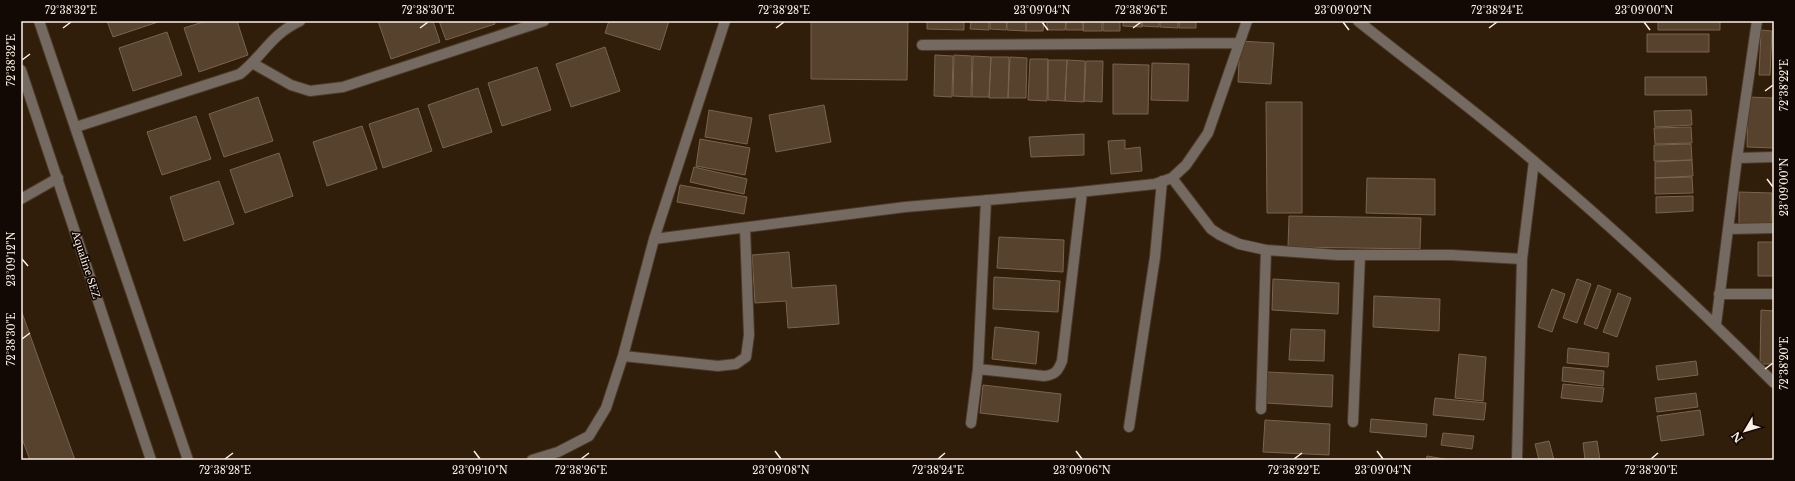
<svg xmlns="http://www.w3.org/2000/svg" width="1795" height="481" font-family="'Libre Baskerville',serif">
<style>
.building{fill:#57422e;stroke:#7a634f}
.lines{fill:none;stroke-linecap:round;stroke-linejoin:round}
.lane-casing{stroke:#4d3b29;stroke-width:12}
.street-casing{stroke:#4d3b29;stroke-width:12}
.lane{stroke:#756a61;stroke-width:10}
.street{stroke:#756a61;stroke-width:10}
.ticks{fill:none;stroke:#fef0e5;stroke-width:1.5}
.labels{text-anchor:middle;dominant-baseline:central;stroke-width:3.5;stroke-linejoin:round;paint-order:stroke}
.street-label{font-size:10px;fill:#fef0e5;stroke:#120904}
.neatline{fill:none;stroke:#fef0e5;stroke-width:1.5}
.ticks-label{font-size:10px;text-anchor:middle;fill:#fef0e5}
</style>
<rect width="100%" height="100%" fill="#301d0a"/>
<path class="building" d="M 107,21 L 161,21 L 113,37 Z
M 206,21 L 237,21 L 248,55 L 199,72 L 184,28 Z
M 378,21 L 433,21 L 440,42 L 391,59 Z
M 439,21 L 494,21 L 495,24 L 446,40 Z
M 609,21 L 669,21 L 660,50 L 605,33 Z
M 811,21 L 908,21 L 907,80 L 811,79 Z
M 927,21 L 964,21 L 964,30 L 927,29 Z
M 971,21 L 989,21 L 989,30 L 970,29 Z
M 990,21 L 1007,21 L 1006,30 L 990,29 Z
M 1007,21 L 1026,21 L 1026,31 L 1007,30 Z
M 1026,21 L 1044,21 L 1043,31 L 1026,31 Z
M 1047,21 L 1066,21 L 1065,30 L 1047,30 Z
M 1066,21 L 1083,21 L 1083,30 L 1066,30 Z
M 1084,21 L 1102,21 L 1102,31 L 1083,31 Z
M 1103,21 L 1120,21 L 1120,31 L 1103,31 Z
M 1123,21 L 1142,21 L 1142,27 L 1123,26 Z
M 1142,21 L 1159,21 L 1159,27 L 1142,26 Z
M 1160,21 L 1178,21 L 1178,28 L 1160,27 Z
M 1179,21 L 1196,21 L 1196,28 L 1179,28 Z
M 1658,21 L 1720,21 L 1720,30 L 1658,30 Z
M 1761,30 L 1772,31 L 1770,75 L 1759,75 Z
M 167,32 L 182,75 L 133,91 L 119,48 Z
M 1647,34 L 1709,34 L 1709,52 L 1647,52 Z
M 1240,41 L 1274,43 L 1271,84 L 1238,82 Z
M 605,47 L 620,91 L 571,107 L 556,64 Z
M 935,55 L 953,56 L 952,97 L 934,96 Z
M 954,55 L 972,56 L 971,97 L 953,96 Z
M 973,56 L 991,57 L 989,97 L 972,97 Z
M 991,57 L 1009,57 L 1008,98 L 989,98 Z
M 1010,57 L 1027,58 L 1026,98 L 1008,98 Z
M 1030,59 L 1048,59 L 1047,101 L 1028,100 Z
M 1048,60 L 1067,60 L 1065,101 L 1048,100 Z
M 1067,60 L 1085,61 L 1084,102 L 1065,101 Z
M 1086,61 L 1103,61 L 1102,102 L 1084,101 Z
M 1152,63 L 1189,64 L 1188,101 L 1151,100 Z
M 1113,64 L 1149,65 L 1148,114 L 1113,114 Z
M 537,67 L 551,110 L 502,126 L 488,83 Z
M 1645,77 L 1706,77 L 1707,95 L 1645,95 Z
M 478,88 L 492,132 L 443,148 L 428,105 Z
M 258,97 L 273,141 L 224,157 L 209,114 Z
M 1748,97 L 1774,98 L 1774,148 L 1747,147 Z
M 1266,102 L 1302,102 L 1302,213 L 1267,213 Z
M 824,105 L 831,142 L 776,152 L 769,115 Z
M 418,108 L 432,151 L 383,168 L 369,124 Z
M 709,110 L 752,118 L 747,144 L 705,137 Z
M 1691,110 L 1692,125 L 1655,127 L 1654,111 Z
M 196,116 L 211,159 L 162,175 L 147,132 Z
M 362,126 L 377,169 L 327,186 L 313,142 Z
M 1691,127 L 1692,143 L 1655,144 L 1654,128 Z
M 1084,134 L 1084,155 L 1031,157 L 1029,137 Z
M 700,139 L 750,148 L 745,175 L 696,166 Z
M 1125,140 L 1125,149 L 1140,147 L 1142,171 L 1111,174 L 1108,141 Z
M 1691,144 L 1692,160 L 1654,161 L 1654,145 Z
M 279,153 L 293,196 L 245,213 L 230,170 Z
M 1692,160 L 1693,176 L 1655,178 L 1655,162 Z
M 694,167 L 747,179 L 744,194 L 690,182 Z
M 1692,177 L 1693,193 L 1655,194 L 1655,178 Z
M 1367,178 L 1435,179 L 1435,215 L 1366,213 Z
M 219,181 L 234,224 L 184,241 L 170,197 Z
M 680,185 L 747,197 L 744,214 L 677,202 Z
M 1739,192 L 1772,193 L 1771,225 L 1739,224 Z
M 1693,196 L 1693,211 L 1656,213 L 1656,197 Z
M 1289,216 L 1421,218 L 1420,249 L 1288,247 Z
M 999,237 L 1064,240 L 1063,272 L 997,268 Z
M 1758,242 L 1774,242 L 1774,276 L 1758,276 Z
M 789,252 L 792,288 L 836,285 L 839,324 L 788,328 L 786,301 L 755,303 L 752,255 Z
M 994,277 L 1060,281 L 1058,312 L 993,309 Z
M 1273,279 L 1339,283 L 1338,314 L 1272,310 Z
M 1577,279 L 1591,284 L 1577,323 L 1563,318 Z
M 1598,285 L 1611,290 L 1597,329 L 1584,324 Z
M 1552,289 L 1565,294 L 1552,332 L 1538,327 Z
M 1618,293 L 1631,298 L 1617,337 L 1603,332 Z
M 1374,296 L 1440,299 L 1439,331 L 1373,327 Z
M 21,310 L 75,460 L 30,460 L 21,436 Z
M 1761,310 L 1774,311 L 1774,364 L 1760,364 Z
M 995,327 L 1039,332 L 1036,364 L 992,359 Z
M 1291,329 L 1325,330 L 1324,361 L 1289,360 Z
M 1568,348 L 1609,353 L 1608,367 L 1567,363 Z
M 1459,354 L 1486,357 L 1483,401 L 1455,398 Z
M 1696,361 L 1698,375 L 1658,380 L 1656,366 Z
M 1563,367 L 1604,371 L 1603,386 L 1562,381 Z
M 1267,372 L 1333,375 L 1332,407 L 1266,403 Z
M 1563,384 L 1604,388 L 1602,402 L 1561,398 Z
M 983,385 L 1061,394 L 1058,422 L 980,413 Z
M 1696,393 L 1698,407 L 1657,412 L 1655,398 Z
M 1435,398 L 1486,403 L 1484,420 L 1433,415 Z
M 1700,410 L 1704,435 L 1661,441 L 1657,416 Z
M 1371,419 L 1427,424 L 1426,437 L 1370,432 Z
M 1265,420 L 1330,424 L 1329,455 L 1263,452 Z
M 1443,433 L 1474,436 L 1472,449 L 1441,445 Z
M 1549,441 L 1554,460 L 1539,460 L 1535,444 Z
M 1597,441 L 1600,460 L 1585,460 L 1583,443 Z
M 1427,456 L 1450,460 L 1426,460 Z"/>
<g class="lines">
<g class="lane-casing">
<path id="lane" d="M 254,64 L 291,85 L 310,91 L 343,87 L 544,21
M 76,127 L 240,74 C 264,55 270,35 300,21
M 21,199 L 58,178"/>
</g>
<g class="street-casing">
<path id="street" d="M 39,21 L 188,460
M 1358,21 C 1417,68 1478,113 1535,162 C 1618,232 1697,306 1774,383
M 922,45 L 1238,43
M 21,70 L 151,460
M 1737,158 L 1774,157
M 1172,178 L 1211,229 L 1220,235 L 1239,244 L 1266,250 L 1338,255 L 1451,255 L 1522,259
M 1728,229 L 1774,228
M 654,239 L 905,207 L 1070,193 L 1155,184 L 1172,178 L 1186,165 L 1208,133 L 1247,21
M 1719,294 L 1774,294
M 1716,324 L 1737,158 L 1757,21
M 623,356 L 718,366 L 736,364 L 746,357 L 749,335 L 745,228
M 978,369 L 1044,376 C 1055,375 1058,371 1062,361 L 1082,192
M 1261,409 L 1266,250
M 1353,422 L 1360,255
M 971,423 L 978,369 L 986,200
M 1129,427 L 1155,257 L 1162,181
M 532,460 L 558,452 L 589,436 L 606,408 L 623,356 L 654,239 L 725,21
M 1517,460 L 1522,259 L 1534,161"/>
</g>
<use href="#lane" class="lane"/>
<use href="#street" class="street"/>
</g>
<path class="ticks" d="M 1042,22 L 1048,30M 1343,22 L 1349,30M 1644,22 L 1650,30M 63,28 L 71,22M 420,28 L 428,22M 776,28 L 784,22M 1133,28 L 1141,22M 1489,28 L 1497,22M 22,60 L 30,54M 1765,91 L 1773,85M 1767,179 L 1773,187M 22,259 L 28,266M 22,339 L 30,333M 1765,369 L 1773,363M 474,451 L 480,459M 775,451 L 781,459M 1076,451 L 1082,459M 1377,451 L 1383,459M 225,459 L 233,453M 581,459 L 589,453M 938,459 L 945,453M 1294,459 L 1302,453M 1651,459 L 1658,453"/>
<g class="labels">
<g class="street-label">
<text transform="translate(86 265) rotate(72)">Aqualine SEZ</text>
</g>
</g>
<rect width="1795" height="481" fill="none" stroke="#120904" stroke-width="44"/>
<g transform="translate(1745 431) rotate(232)" stroke="#120904" stroke-width="3" paint-order="stroke">
<path d="M0-3L7 15L0 10L-7 15Z" fill="#fef0e5"/>
<text y="-6" font-size="11" font-weight="bold" text-anchor="middle" fill="#fef0e5">N</text>
</g>
<rect x="22" y="22" width="1751" height="437" class="neatline"/>
<g class="ticks-label">
<text x="71" y="14">72°38'32"E</text>
<text x="428" y="14">72°38'30"E</text>
<text x="784" y="14">72°38'28"E</text>
<text x="1042" y="14">23°09'04"N</text>
<text x="1141" y="14">72°38'26"E</text>
<text x="1343" y="14">23°09'02"N</text>
<text x="1497" y="14">72°38'24"E</text>
<text x="1644" y="14">23°09'00"N</text>
<text transform="translate(11 60) rotate(-90)" y="4">72°38'32"E</text>
<text transform="translate(1784 85) rotate(-90)" y="4">72°38'22"E</text>
<text transform="translate(1784 187) rotate(-90)" y="4">23°09'00"N</text>
<text transform="translate(11 259) rotate(-90)" y="4">23°09'12"N</text>
<text transform="translate(11 339) rotate(-90)" y="4">72°38'30"E</text>
<text transform="translate(1784 363) rotate(-90)" y="4">72°38'20"E</text>
<text x="225" y="474">72°38'28"E</text>
<text x="480" y="474">23°09'10"N</text>
<text x="581" y="474">72°38'26"E</text>
<text x="781" y="474">23°09'08"N</text>
<text x="938" y="474">72°38'24"E</text>
<text x="1082" y="474">23°09'06"N</text>
<text x="1294" y="474">72°38'22"E</text>
<text x="1383" y="474">23°09'04"N</text>
<text x="1651" y="474">72°38'20"E</text>
</g>
</svg>
